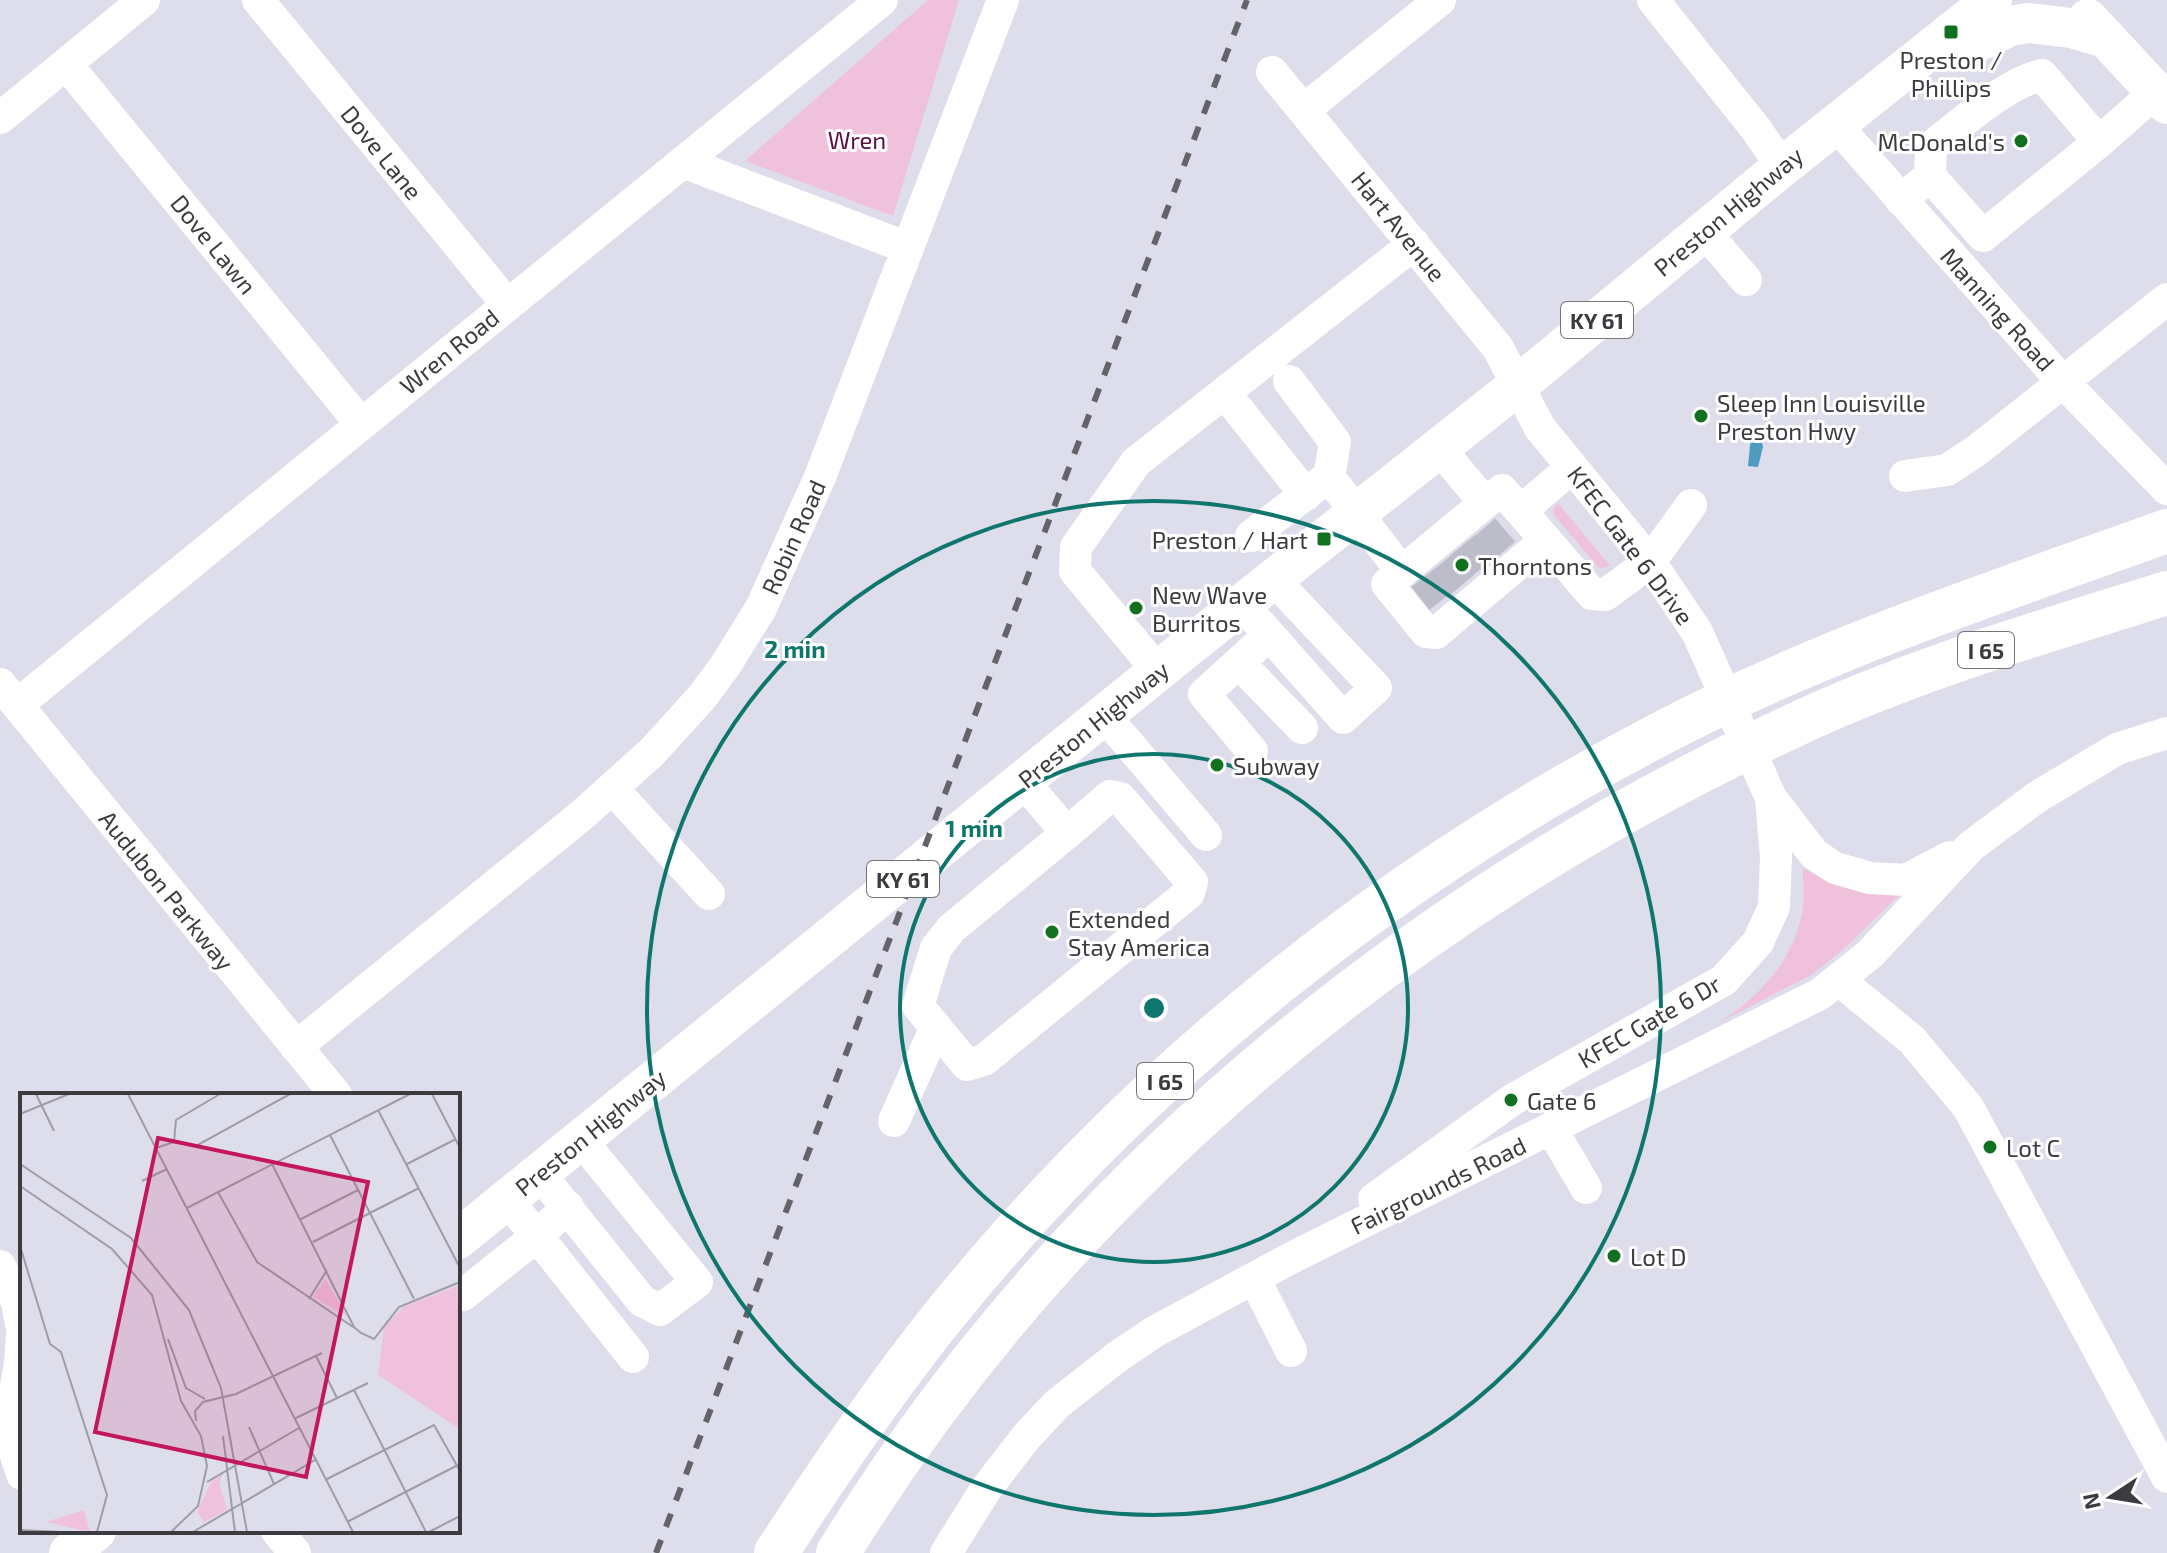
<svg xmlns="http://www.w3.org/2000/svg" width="2167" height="1553" font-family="'Exo 2',sans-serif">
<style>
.green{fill:#efc1db}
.water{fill:#4d9cc0}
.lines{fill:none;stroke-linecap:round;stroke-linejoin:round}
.minor-tunnel{stroke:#bdbdc9;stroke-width:32;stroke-dasharray:32 16;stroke-linecap:butt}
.minor{stroke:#fff;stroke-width:32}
.major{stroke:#fff;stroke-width:40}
.highway{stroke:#fff;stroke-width:44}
.rail{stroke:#63636a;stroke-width:6;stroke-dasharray:14 14;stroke-linecap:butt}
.ring{fill:none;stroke:#0f766e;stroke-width:4}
.poi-dot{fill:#12711f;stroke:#fff;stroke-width:3}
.labels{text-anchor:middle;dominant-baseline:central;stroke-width:6;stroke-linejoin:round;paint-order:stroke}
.shield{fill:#fff;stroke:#767679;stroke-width:2}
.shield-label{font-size:22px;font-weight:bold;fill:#3b3b40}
.poi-label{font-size:24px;fill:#3b3b40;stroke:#fff;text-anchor:start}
.park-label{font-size:24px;fill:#5c0e44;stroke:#fff}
.street-label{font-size:24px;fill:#3b3b40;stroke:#fff}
.inset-road{fill:none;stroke:#9d9ca7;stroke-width:2}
.view{fill:#c2185b;fill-opacity:0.15;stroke:#c2185b;stroke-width:4}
.inset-edge{fill:none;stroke:#3b3b40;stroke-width:4}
.centre{fill:#0f766e;stroke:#fff;stroke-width:4}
.ring-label{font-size:24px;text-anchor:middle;font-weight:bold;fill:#0f766e;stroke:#fff;stroke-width:6;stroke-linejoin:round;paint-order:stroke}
</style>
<rect width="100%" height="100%" fill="#deddeb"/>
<path class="green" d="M 928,0 L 959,0 L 893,216 L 745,161 Z
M 1558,503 L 1610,566 L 1599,568 L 1554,515 L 1553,510 Z
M 1803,868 C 1841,890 1857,893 1901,893 L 1844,949 L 1811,975 L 1720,1022 C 1758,997 1791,964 1801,917 C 1805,902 1803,883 1803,868 Z"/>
<path class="water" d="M 1751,436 L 1761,436 L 1763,447 L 1758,467 L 1748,466 Z"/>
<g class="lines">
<path class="minor-tunnel" d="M 1483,529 L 1503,552
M 1463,545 L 1482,568
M 1443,562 L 1462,585
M 1424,577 L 1442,600"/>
<path class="minor" d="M 258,0 L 507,304
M 1653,0 L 1756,129 L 1782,167
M 67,65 L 361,424
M 1272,72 L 1498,348 L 1540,428 L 1650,562 L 1697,632 L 1771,798 L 1814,854 L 1835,868 L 1870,878 L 1906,880 L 1950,857
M 1305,109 L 1440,0
M 0,118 L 144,0
M 1835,124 L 2062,381 L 2167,489
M 2099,142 L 2156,92
M 683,162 L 908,248
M 1901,200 L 1930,176 L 1931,147 C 1960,124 2008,82 2042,75 L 2099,142 L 1983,236 L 1930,176
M 1704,231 L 1746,280
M 1289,381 L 1335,442 L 1329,477 L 1402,572
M 1225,393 L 1306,495
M 1439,448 L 1485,503 L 1387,584 L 1426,632 L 1436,633 L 1546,540 L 1502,490 L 1485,503
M 1905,476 L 1947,470 L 1976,451 L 2167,299
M 1521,511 L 1572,467
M 1251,536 L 1320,483
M 1546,540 L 1592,594 L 1605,595 L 1650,562 L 1691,505
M 1243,605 L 1343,718 L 1376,688 L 1274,580
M 1239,663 L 1302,728
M 1158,671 L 1075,571 L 1076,547 L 1136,462 L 1414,244
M 0,684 L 336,1095
M 17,705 L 882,0
M 1104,715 L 1206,835
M 1252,751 L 1204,694 L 1269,635
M 1023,781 L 1067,833 L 952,928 L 936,948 L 918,1006 L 967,1065 L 984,1060 L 1189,893 L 1192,882 L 1120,798 L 1110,796 L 1067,833
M 612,788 L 709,894
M 1839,980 L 1912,1040 L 1968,1107 L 2167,1477
M 296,1047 L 582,815 L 652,752 L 702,697 L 725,666 L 761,608 L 820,477 L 1003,0
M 894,1121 L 936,1027
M 1551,1128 L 1586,1188
M 539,1173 L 642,1301 L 660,1310 L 697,1282 L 581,1140
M 1374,1199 L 1512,1100 L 1724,980 L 1758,942 L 1774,907 L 1776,857 L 1771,798
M 568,1207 L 537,1236 L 633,1357
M 0,1266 L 17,1302 L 22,1329
M 1254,1278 L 1291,1351
M 463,1295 L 537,1236 L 507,1200
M 22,1335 L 20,1363 L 8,1431 L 22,1474
M 277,1531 L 295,1553
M 946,1553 L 986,1489 L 1027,1436 L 1057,1404 L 1117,1357 L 1154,1332 L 1293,1257 L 1820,994 L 1870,954 L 1971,846 L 2037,797 L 2117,749 L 2167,733"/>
<path class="major" d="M 2088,19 L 2167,104
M 1950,51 L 1984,39 L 2010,26 L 2028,23 L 2071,28 L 2106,38
M 458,1239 L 1189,646 L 1517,386 L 1782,167 L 1992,0
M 69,1553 L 96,1531"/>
<path class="highway" d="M 776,1553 C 829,1471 884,1390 945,1314 C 1141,1072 1388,875 1664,732 C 1825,648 1997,592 2167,531
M 838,1553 C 1061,1189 1403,909 1786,729 C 1908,671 2039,633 2167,593"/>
<path class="rail" d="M 656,1553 L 1247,0"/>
</g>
<g class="ring">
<circle cx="1154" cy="1008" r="254"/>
<circle cx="1154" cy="1008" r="507"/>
</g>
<g class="poi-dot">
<rect x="1943" y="24" width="16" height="16" rx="4"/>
<circle cx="2021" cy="141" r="8"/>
<circle cx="1701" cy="416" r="8"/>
<rect x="1316" y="531" width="16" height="16" rx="4"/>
<circle cx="1462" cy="565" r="8"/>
<circle cx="1136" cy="608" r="8"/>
<circle cx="1217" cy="765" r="8"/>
<circle cx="1052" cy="932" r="8"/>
<circle cx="1511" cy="1100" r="8"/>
<circle cx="1990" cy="1147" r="8"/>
<circle cx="1614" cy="1256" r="8"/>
</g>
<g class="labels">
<g class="shield">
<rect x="1561" y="302" width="72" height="36" rx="6"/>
<rect x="1958" y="632" width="56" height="36" rx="6"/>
<rect x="867" y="861" width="72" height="36" rx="6"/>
<rect x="1137" y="1063" width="56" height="36" rx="6"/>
</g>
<g class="shield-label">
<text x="1597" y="320">KY 61</text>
<text x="1986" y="650">I 65</text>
<text x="903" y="879">KY 61</text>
<text x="1165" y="1081">I 65</text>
</g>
<g class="poi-label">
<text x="1951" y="59" text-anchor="middle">Preston /<tspan x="1951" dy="28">Phillips</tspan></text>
<text x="2005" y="141" text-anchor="end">McDonald's</text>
<text x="1717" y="402">Sleep Inn Louisville<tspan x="1717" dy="28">Preston Hwy</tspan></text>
<text x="1308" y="539" text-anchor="end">Preston / Hart</text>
<text x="1478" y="565">Thorntons</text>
<text x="1152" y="594">New Wave<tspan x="1152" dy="28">Burritos</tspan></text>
<text x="1233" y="765">Subway</text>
<text x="1068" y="918">Extended<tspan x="1068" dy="28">Stay America</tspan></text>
<text x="1527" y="1100">Gate 6</text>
<text x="2006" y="1147">Lot C</text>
<text x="1630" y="1256">Lot D</text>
</g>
<g class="park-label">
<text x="857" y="139">Wren</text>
</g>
<g class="street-label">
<text transform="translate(382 152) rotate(51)">Dove Lane</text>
<text transform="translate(1728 211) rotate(-40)">Preston Highway</text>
<text transform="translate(1399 226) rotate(51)">Hart Avenue</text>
<text transform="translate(214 244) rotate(51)">Dove Lawn</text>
<text transform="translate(1998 309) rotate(48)">Manning Road</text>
<text transform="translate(449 351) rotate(-39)">Wren Road</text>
<text transform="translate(793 537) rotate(-66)">Robin Road</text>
<text transform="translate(1631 545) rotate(53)">KFEC Gate 6 Drive</text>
<text transform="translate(1093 724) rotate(-39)">Preston Highway</text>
<text transform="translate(167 890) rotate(51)">Audubon Parkway</text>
<text transform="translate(1649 1021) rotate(-30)">KFEC Gate 6 Dr</text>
<text transform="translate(590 1132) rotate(-39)">Preston Highway</text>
<text transform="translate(1438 1185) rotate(-26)">Fairgrounds Road</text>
</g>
</g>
<g transform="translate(20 1093)">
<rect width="440" height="440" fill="#deddeb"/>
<path d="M 305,186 L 326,222 L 293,204 ZM 440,192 L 440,336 L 358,282 L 364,234 L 383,214 ZM 203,380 L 199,390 L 207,417 L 184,429 L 177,419 L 191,389 ZM 64,417 L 70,439 L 26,429 Z" fill="#efc1db"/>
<path class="inset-road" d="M 16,1 L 34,38M 108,1 L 333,439M 412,1 L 440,55M 358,17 L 440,175M 0,21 L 49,1M 310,42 L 394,206M 154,49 L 156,27 L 200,1M 136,55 L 154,49 L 176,53 L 270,1M 0,71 L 111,145 L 169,217 L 201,295 L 227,439M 252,71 L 334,234 L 341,240 L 354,246 L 379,214 L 440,189M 387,71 L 436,46M 122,88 L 147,76M 0,93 L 92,156 L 132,202 L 161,308 L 181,343 L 187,373 L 178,413 L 151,439M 198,99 L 237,169 L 333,234M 167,115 L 390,1M 281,126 L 338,97M 293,149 L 399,95M 0,153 L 30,251 L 41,259 L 87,402 L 77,439M 289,206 L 307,177M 148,246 L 166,295 L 185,306M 296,263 L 317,305M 334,297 L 406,439M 274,326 L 348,290M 176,328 L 175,318 L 183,309 L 216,301 L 302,260M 229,334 L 254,391M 203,343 L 215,439M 305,387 L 414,332 L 440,378M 187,389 L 279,335M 327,429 L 438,372M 0,437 L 42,439M 173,439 L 295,367M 409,439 L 440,423"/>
<path class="view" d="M 138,45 L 348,89 L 286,384 L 75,339 Z"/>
<rect width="440" height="440" class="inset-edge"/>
</g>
<circle cx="1154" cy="1008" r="12" class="centre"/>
<g class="ring-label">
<text x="795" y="658">2 min</text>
<text x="974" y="837">1 min</text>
</g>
<g transform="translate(2111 1497) rotate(258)" stroke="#ffffff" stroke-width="6" paint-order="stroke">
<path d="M0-6L14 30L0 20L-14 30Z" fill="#3b3b40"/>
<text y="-12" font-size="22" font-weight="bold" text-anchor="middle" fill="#3b3b40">N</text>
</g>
</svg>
